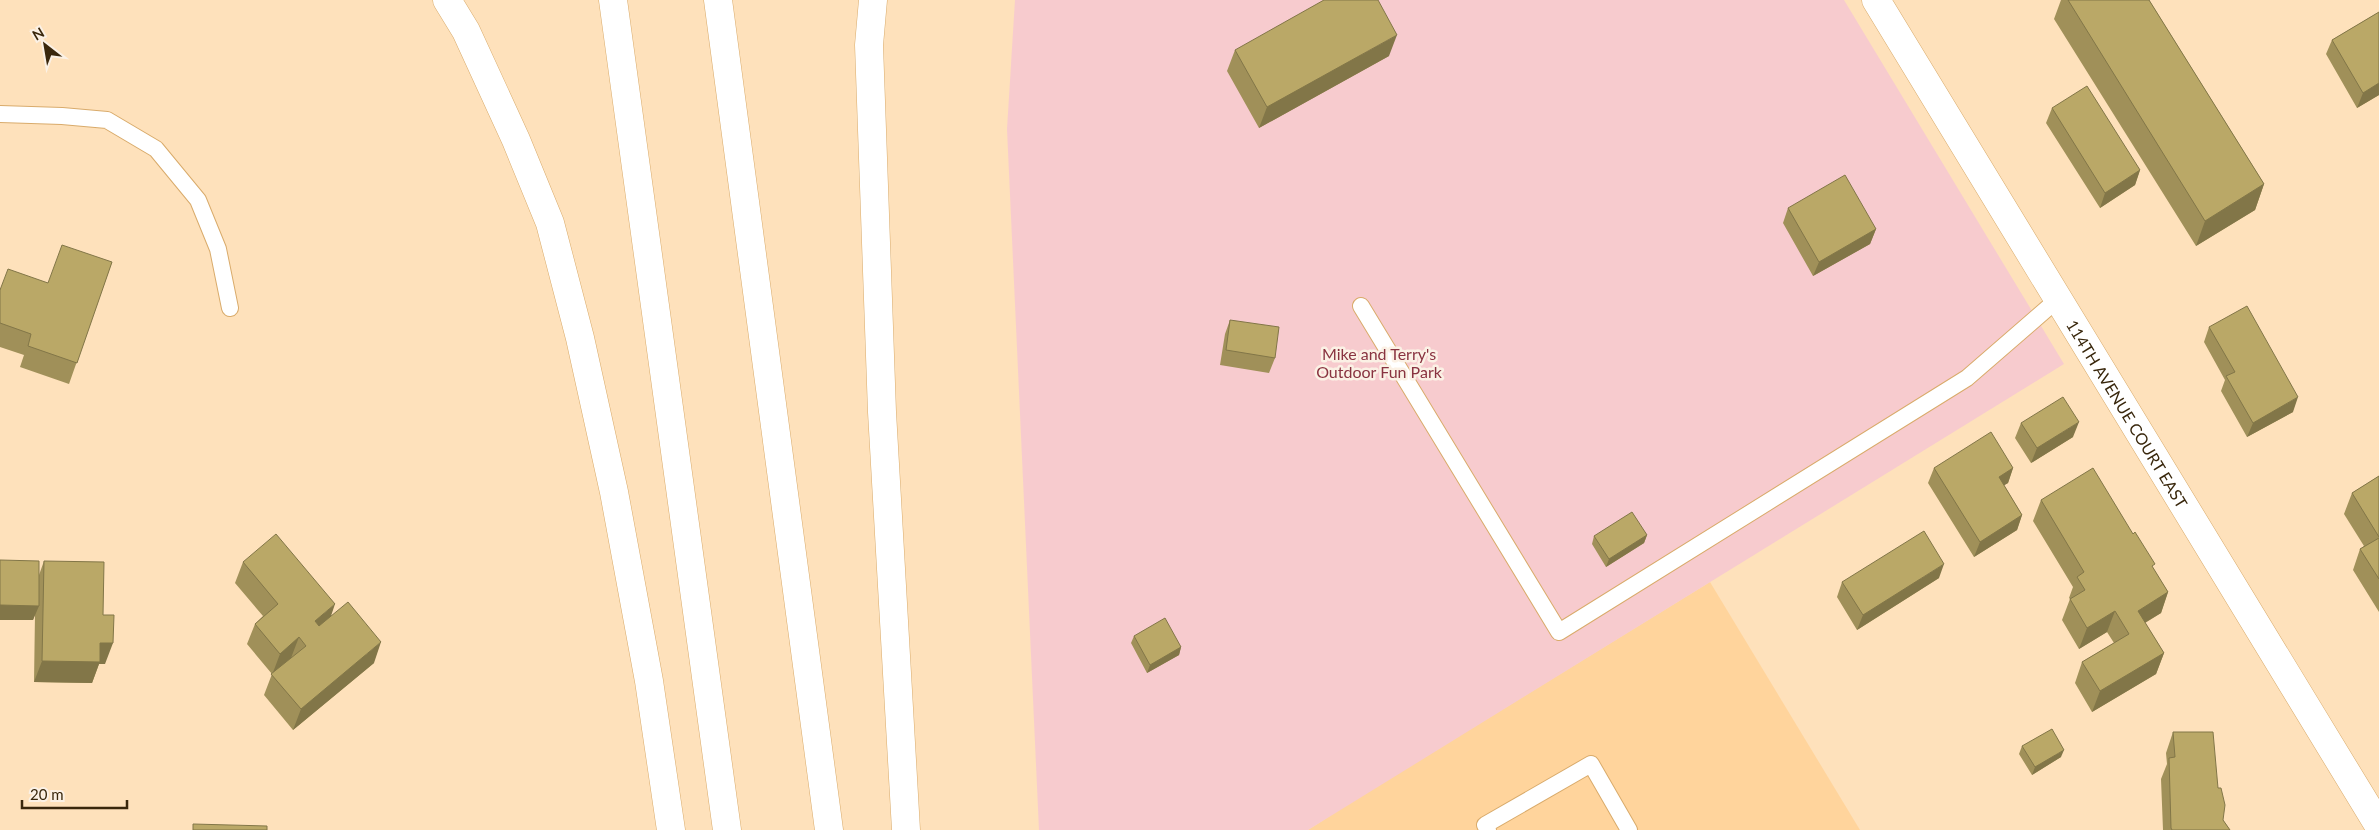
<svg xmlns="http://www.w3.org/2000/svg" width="2379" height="830" font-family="Lato,sans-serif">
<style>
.built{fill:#ffd49c}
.green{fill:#f7cbce}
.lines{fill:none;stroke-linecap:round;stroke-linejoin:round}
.service-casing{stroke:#d9ab6b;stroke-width:18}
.tertiary-casing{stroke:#d9ab6b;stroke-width:29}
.motorway-casing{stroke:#d9ab6b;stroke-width:29}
.service{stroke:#fff;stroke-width:16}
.tertiary{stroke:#fff;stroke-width:28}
.motorway{stroke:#fff;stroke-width:28}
.wall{fill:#a09059}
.shaded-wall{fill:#827648}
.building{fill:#baa867;stroke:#827648}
.labels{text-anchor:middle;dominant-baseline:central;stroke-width:5;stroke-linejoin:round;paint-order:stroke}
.park-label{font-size:16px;fill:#893340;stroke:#fbf1e5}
.street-label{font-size:16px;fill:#39270c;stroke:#fbf1e5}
</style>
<rect width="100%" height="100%" fill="#fee1bb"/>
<path class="built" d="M 1710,582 L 1860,830 L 1308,830 L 1342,808 Z"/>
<path class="green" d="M 1015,0 L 1844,0 L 2064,364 L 1308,830 L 1039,830 L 1007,129 Z"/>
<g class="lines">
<g class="service-casing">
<path id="service" d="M 0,114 L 62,116 L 107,120 L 156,149 L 198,200 L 218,249 L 230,308
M 1361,306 L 1559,632 L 1967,378 L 2058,299
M 1488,830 L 1485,825 L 1591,764 L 1629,830"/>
</g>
<g class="tertiary-casing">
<g id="tertiary">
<path id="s1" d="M 1876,0 L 2379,826"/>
</g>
</g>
<g class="motorway-casing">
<path id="motorway" d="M 447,0 L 466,31 L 516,140 L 550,223 L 580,338 L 614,492 L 649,681 L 671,830
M 613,0 L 727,830
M 718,0 L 829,830
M 873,0 L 869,45 L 882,412 L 906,830"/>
</g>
<use href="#service" class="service"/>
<use href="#tertiary" class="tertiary"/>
<use href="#motorway" class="motorway"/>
</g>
<path class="wall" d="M 2061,0 L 2149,0 L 2264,184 L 2255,210 L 2196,246 L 2054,19 Z
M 2379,12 L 2379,95 L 2357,108 L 2326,54 L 2332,40 Z
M 1235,50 L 1389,56 L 1259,128 L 1227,71 Z
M 2052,108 L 2140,170 L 2135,185 L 2100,208 L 2046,123 Z
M 1788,208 L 1876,229 L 1870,244 L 1813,276 L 1783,223 Z
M 112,262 L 69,384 L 20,367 L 24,355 L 0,347 L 0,289 L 48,283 Z
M 1230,320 L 1275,358 L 1269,373 L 1220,365 L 1225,334 Z
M 2209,327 L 2293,412 L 2247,437 L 2221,391 L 2225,380 L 2204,342 Z
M 2021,423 L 2073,437 L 2031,463 L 2015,438 Z
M 1934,468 L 2013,468 L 2008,483 L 2004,485 L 2022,515 L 2017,530 L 1974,557 L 1928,483 Z
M 2379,476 L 2379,612 L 2353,570 L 2360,549 L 2364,546 L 2344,514 L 2352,493 Z
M 2041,500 L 2153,568 L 2168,592 L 2161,613 L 2145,623 L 2164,653 L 2156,674 L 2092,712 L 2075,683 L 2082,662 L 2114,643 L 2107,632 L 2079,649 L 2062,620 L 2070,599 L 2069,598 L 2073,587 L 2033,521 Z
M 1647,535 L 1644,543 L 1606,567 L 1592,544 L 1594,536 Z
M 0,560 L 39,575 L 44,561 L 103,615 L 105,664 L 99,664 L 92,683 L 34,682 L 35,614 L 33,620 L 0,620 Z
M 243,562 L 330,617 L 374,663 L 293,730 L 264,695 L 272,674 L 247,644 L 255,624 L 263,616 L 235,583 Z
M 1939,578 L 1857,630 L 1837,597 L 1842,582 Z
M 1134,636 L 1181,647 L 1179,655 L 1147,673 L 1131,643 Z
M 2173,732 L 2218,788 L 2223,820 L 2230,830 L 2163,830 L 2161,779 L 2167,764 L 2166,753 Z
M 2022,746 L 2061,757 L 2032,775 L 2019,754 Z"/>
<path class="shaded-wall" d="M 1397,35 L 1389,56 L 1259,128 L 1267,107 Z
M 2379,83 L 2379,95 L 2357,108 L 2363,93 Z
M 2140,170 L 2135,185 L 2100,208 L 2105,193 Z
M 2264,184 L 2255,210 L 2196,246 L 2205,221 Z
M 1876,229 L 1870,244 L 1813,276 L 1819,262 Z
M 2298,397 L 2293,412 L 2247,437 L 2253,423 Z
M 2079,422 L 2073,437 L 2031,463 L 2037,448 Z
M 2013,468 L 2008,483 L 1993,492 L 1999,477 Z
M 2022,515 L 2017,530 L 1974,557 L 1980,542 Z
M 1647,535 L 1644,543 L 1606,567 L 1609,559 Z
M 1944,564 L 1939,578 L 1857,630 L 1863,615 Z
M 2168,592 L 2161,613 L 2131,631 L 2138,611 Z
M 335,604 L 328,625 L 307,642 L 315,621 Z
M 0,605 L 39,606 L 33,620 L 0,620 Z
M 2115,611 L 2107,632 L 2079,649 L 2087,628 Z
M 299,637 L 291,658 L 272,675 L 280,654 Z
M 381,642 L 374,663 L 293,730 L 301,709 Z
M 100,643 L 113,643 L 105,664 L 99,664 L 92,683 L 34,682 L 42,661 Z
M 1181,647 L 1179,655 L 1147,673 L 1150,665 Z
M 2164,653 L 2156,674 L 2092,712 L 2100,691 Z
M 2064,750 L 2061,757 L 2032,775 L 2035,767 Z"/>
<path class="building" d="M 1324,0 L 1378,0 L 1397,35 L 1267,107 L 1235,50 Z
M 2068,0 L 2149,0 L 2264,184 L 2205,221 Z
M 2379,12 L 2379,83 L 2363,93 L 2332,40 Z
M 2087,86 L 2140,170 L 2105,193 L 2052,108 Z
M 1845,175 L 1876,229 L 1819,262 L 1788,208 Z
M 62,245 L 112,262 L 77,363 L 28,346 L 31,334 L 0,323 L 0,290 L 8,269 L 48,283 Z
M 2247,306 L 2298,397 L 2253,423 L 2226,376 L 2235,372 L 2209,327 Z
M 1230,320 L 1279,327 L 1275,358 L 1226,350 Z
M 2063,397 L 2079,422 L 2037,448 L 2021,423 Z
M 1991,432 L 2013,468 L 1999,477 L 2022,515 L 1980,542 L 1934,468 Z
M 2093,468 L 2133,534 L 2135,532 L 2155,564 L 2152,566 L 2168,592 L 2138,611 L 2164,653 L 2100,691 L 2082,662 L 2129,634 L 2115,611 L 2087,628 L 2070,599 L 2085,590 L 2077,577 L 2084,572 L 2041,500 Z
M 2379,476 L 2379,537 L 2352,493 Z
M 1632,512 L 1647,535 L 1609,559 L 1594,536 Z
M 1924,531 L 1944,564 L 1863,615 L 1842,582 Z
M 276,534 L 335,604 L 315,621 L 319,626 L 348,602 L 381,642 L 301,709 L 271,674 L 306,646 L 299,637 L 280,654 L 255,624 L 278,604 L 243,562 Z
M 2379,538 L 2379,579 L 2360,549 Z
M 0,560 L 39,561 L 39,606 L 0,605 Z
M 44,561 L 104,562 L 103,615 L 114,615 L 113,643 L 100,643 L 100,662 L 42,661 Z
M 1165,618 L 1181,647 L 1150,665 L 1134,636 Z
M 2052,729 L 2064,750 L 2035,767 L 2022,746 Z
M 2173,732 L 2213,732 L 2218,788 L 2221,788 L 2225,805 L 2223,820 L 2230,830 L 2172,830 L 2171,828 L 2169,758 L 2175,757 Z
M 193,824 L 267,826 L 267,830 L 193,830 Z"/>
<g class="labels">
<g class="park-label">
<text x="1379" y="353">Mike and Terry's<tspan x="1379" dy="18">Outdoor Fun Park</tspan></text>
</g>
<g class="street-label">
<text stroke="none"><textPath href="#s1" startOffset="484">114TH AVENUE COURT EAST</textPath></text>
</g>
</g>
<g transform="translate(45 45) rotate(329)" stroke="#fbf1e5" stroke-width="4" paint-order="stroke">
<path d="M0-4L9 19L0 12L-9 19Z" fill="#39270c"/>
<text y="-8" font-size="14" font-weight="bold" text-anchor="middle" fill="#39270c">N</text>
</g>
<path d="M22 800v8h105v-8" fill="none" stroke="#39270c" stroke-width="2.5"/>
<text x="30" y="800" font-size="15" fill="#39270c" stroke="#fbf1e5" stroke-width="4" paint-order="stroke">20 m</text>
</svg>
